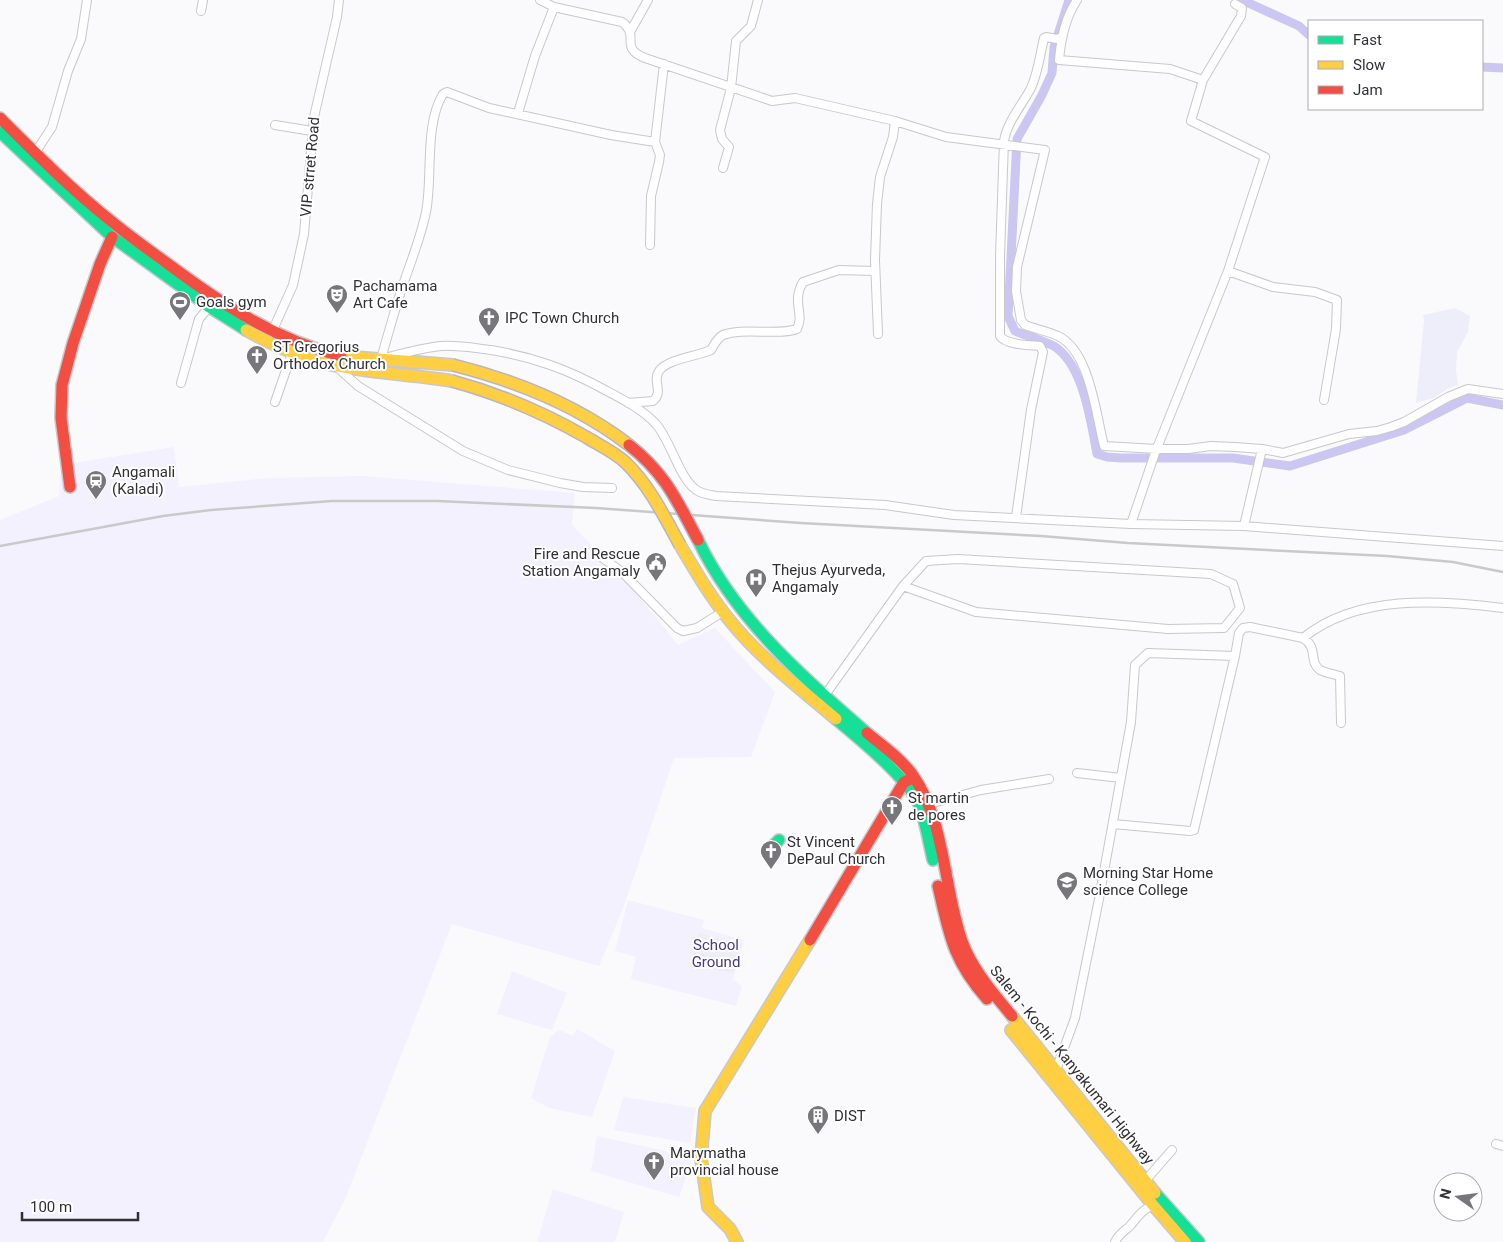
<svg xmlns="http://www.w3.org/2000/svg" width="1503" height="1242" font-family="Roboto,sans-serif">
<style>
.built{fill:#f2f1fd}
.green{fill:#eeedfa}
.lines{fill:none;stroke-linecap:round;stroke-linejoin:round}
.canal{stroke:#cbc6f2;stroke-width:9}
.street-casing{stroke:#c8c8cc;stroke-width:10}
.fast-casing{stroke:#c8c8cc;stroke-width:14}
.slow-casing{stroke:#c8c8cc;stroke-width:14}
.jam-casing{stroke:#c8c8cc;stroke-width:14}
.street{stroke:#fefeff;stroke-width:8}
.fast{stroke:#16e098;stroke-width:11}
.slow{stroke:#ffcf43;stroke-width:11}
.jam{stroke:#f24e42;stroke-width:11}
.rail{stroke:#c9c9ca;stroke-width:2.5}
.slow-bridge-casing{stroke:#b7b5c2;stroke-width:14;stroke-linecap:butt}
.jam-bridge-casing{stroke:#b7b5c2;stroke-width:14;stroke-linecap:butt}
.slow-bridge{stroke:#ffcf43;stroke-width:11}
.jam-bridge{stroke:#f24e42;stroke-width:11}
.labels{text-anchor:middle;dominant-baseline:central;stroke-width:4;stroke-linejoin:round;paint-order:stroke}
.street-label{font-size:15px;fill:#302f36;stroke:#fff}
.poi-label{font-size:15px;fill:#302f36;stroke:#fff;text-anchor:start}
.park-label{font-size:15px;fill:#473981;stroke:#fff}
</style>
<rect width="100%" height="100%" fill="#fafafc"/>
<path class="built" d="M 174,447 L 179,487 L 269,478 L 362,476 L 575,493 L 572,525 L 623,577 L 678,645 L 715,628 L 775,692 L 751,757 L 674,758 L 624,906 L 599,966 L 452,924 L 346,1197 L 323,1242 L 0,1242 L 0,520 L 59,496 L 61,465 Z
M 628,900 L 704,920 L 702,928 L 744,940 L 733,980 L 742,986 L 736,1006 L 631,979 L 636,957 L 615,951 Z
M 512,971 L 567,993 L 552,1030 L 497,1014 Z
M 577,1029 L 615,1051 L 592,1117 L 549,1108 L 531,1098 L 550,1037 L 559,1030 L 573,1036 Z
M 623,1097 L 696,1108 L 690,1143 L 614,1130 Z
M 597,1136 L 693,1157 L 679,1197 L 591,1171 Z
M 553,1189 L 624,1212 L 615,1242 L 537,1242 Z"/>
<path class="green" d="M 1455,308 L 1470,316 L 1468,332 L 1457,352 L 1456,370 L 1458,385 L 1447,389 L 1434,398 L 1416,403 L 1424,321 L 1423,315 Z
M 699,933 L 741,945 L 733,974 L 691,962 Z"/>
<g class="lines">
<path class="canal" d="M 1069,0 L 1054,47 L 1052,73 L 1042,95 L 1017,139 L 1008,316 L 1015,331 C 1026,336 1050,342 1058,349 C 1084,370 1091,422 1097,454 L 1107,457 L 1121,458 L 1233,458 L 1290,466 L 1404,430 L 1467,398 L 1503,405
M 1242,0 L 1299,26 L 1309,35
M 1482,67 L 1503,68"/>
<g class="street-casing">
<path id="street" d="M 540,0 L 554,7 L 622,22 C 641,36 618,47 645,58 L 772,101 L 795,98 L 895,121 L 893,137 L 880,177 L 877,204 L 875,260 L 878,334
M 1077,0 C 1065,18 1061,38 1059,60 L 1170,69 L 1203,80
M 201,11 L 203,0
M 630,32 L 648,0
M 518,113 L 535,56 L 554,7
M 895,121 L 946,137 L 1045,150 L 1017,267 L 1016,291 L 1021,320 L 1025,325 C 1035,329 1047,331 1058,336 C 1090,351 1096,415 1104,446 L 1157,449 L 1188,449 L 1211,446 L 1235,447 L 1262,449 L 1283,453 L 1349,434 L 1377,431 L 1391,427 L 1404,422 L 1448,397 L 1468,389 L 1503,394
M 275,125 L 312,131
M 655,142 L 611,135 L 489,108 L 447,92 L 443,94 C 424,125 433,177 426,212 C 421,237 411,261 403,285 C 395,309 388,334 381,359 C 401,354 421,348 441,346 C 458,345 474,348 491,350 C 533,357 567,369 605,390 C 622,399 642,409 656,424 C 671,441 680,481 698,491 C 703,494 711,495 716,496 L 885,505 L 954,515 L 1131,524 L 1244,526 L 1503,546
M 35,153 L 52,127 L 68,71 L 81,39 L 87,0
M 723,168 L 729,147 L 722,139 L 720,130 L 731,88 L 736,41 L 751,26 L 758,0
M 650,245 L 651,196 L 659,162 L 660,155 L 655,142 L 664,64
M 1228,271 L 1273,287 L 1315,292 L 1337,300 L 1336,329 L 1324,400
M 272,332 L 293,285 L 304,234 L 314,117 L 337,17 L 339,0
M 337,367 L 358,386 L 463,451 L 508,470 L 560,483 L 583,487 L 612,488
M 181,383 L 199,319 L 209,307
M 275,402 L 292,353
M 628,403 L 653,401 C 664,392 652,381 659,371 C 667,359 698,356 711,350 C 714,345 717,338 723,335 C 743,327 778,336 797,329 C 805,314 791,302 803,282 L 839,270 L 875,271
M 1016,517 L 1031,410 L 1043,352 L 1040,346 C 1029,345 1006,345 1000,336 L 1000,256 L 1004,141 C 1007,122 1022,105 1031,88 C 1038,73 1040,55 1044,38 L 1046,37 L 1057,39 L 1062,37
M 1131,524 L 1155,453 L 1228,271 L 1265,157 L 1191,121 L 1203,80 L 1241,16 L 1242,8 L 1235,4
M 1244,526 L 1262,449
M 600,556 L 622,572 L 677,628 L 683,631 L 697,628 L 724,611
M 1303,638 C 1357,594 1438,600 1503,608
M 825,695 L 903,586 L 926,561 L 958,559 L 1211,574 L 1233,584 L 1240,608 L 1224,628 L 1168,629 L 976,612 L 903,586
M 1077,773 L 1121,778
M 929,804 L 981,790 L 1049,779
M 1113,824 L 1190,831 L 1194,830 L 1235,656 L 1239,633 L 1243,628 L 1250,627 L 1303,638 C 1319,648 1308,661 1320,670 C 1326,673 1334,674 1340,676 L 1341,723
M 1056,1070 L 1075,1018 L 1099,899 L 1131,722 L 1135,665 L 1148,653 L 1235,656
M 1496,1144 L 1503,1146
M 1145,1181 L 1172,1150
M 1115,1242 C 1118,1235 1123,1232 1129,1227 C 1139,1216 1139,1212 1153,1205"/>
</g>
<g class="fast-casing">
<path id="fast" d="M 0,132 L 111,236 L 208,306 L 246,330
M 698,540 C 735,618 803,678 867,733
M 836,719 C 859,739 910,779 920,807 C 926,824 929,843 933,860
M 770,849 L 779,840
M 1155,1193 L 1199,1242"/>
</g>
<g class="slow-casing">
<path id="slow" d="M 246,330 C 271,344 296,356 323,363 C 365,373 409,374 452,381
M 341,356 L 453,365
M 680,545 C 696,572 711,598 731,622 C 761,659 800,688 836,719
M 1012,1016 L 1155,1193
M 1011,1030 L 1153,1205 L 1185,1242
M 737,1242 L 730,1229 L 708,1207 L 701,1158 L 705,1111 L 810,940"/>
</g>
<g class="jam-casing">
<path id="jam" d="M 0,118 C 35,153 72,190 111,221 C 129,236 149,250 168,264 C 222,304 275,340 341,356
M 70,487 L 61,418 L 62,385 L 73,343 L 100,264 L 112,237
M 867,733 C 883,746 900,758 912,774 C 946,822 943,887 962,941 C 972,969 993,993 1012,1016
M 938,886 C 949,934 953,961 987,999
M 810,940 L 904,782 L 911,779"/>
</g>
<use href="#street" class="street"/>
<use href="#fast" class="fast"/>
<use href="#slow" class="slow"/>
<use href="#jam" class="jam"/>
<path class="rail" d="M 0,546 L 163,516 L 211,510 L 332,501 L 437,501 L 596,508 L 801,523 L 1041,536 L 1128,543 L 1387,556 L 1453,562 L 1503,572"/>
<g class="slow-bridge-casing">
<path id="slow-bridge" d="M 453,365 C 517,381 577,405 629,445
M 452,381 C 500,394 544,413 586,437 C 599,445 614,452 625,462 C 649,485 664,516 680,545"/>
</g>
<g class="jam-bridge-casing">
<path id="jam-bridge" d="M 629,445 C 666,474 677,501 698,540"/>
</g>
<use href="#slow-bridge" class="slow-bridge"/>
<use href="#jam-bridge" class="jam-bridge"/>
</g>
<defs>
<g id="theatre-pin" transform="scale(1.125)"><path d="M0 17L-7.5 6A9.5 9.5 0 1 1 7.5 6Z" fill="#77767b" stroke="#fff"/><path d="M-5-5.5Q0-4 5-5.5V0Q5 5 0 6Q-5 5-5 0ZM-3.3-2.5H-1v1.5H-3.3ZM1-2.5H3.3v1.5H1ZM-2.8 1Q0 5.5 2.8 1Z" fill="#fff"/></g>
<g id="stadium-pin" transform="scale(1.125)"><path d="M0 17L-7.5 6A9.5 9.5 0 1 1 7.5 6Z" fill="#77767b" stroke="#fff"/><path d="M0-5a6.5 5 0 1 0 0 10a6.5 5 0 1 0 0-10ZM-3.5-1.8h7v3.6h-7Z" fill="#fff"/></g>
<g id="church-pin" transform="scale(1.125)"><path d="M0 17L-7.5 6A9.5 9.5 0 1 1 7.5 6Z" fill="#77767b" stroke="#fff"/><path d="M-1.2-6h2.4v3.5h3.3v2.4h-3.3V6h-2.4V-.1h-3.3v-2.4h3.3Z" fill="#fff"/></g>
<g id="station-pin" transform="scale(1.125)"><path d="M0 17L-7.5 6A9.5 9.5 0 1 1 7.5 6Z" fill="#77767b" stroke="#fff"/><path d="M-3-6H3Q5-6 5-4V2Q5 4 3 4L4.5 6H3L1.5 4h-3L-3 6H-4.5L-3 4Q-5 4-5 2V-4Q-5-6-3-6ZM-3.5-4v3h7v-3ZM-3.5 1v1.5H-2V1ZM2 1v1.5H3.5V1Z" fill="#fff"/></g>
<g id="civic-pin" transform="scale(1.125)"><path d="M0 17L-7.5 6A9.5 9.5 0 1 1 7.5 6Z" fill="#77767b" stroke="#fff"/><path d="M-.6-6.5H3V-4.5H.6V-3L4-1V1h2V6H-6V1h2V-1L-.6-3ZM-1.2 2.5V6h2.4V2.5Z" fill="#fff"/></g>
<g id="hospital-pin" transform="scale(1.125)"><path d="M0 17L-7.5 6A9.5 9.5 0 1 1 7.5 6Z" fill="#77767b" stroke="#fff"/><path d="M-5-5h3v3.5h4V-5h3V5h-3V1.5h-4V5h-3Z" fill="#fff"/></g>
<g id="university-pin" transform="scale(1.125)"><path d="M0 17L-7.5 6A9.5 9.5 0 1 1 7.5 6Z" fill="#77767b" stroke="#fff"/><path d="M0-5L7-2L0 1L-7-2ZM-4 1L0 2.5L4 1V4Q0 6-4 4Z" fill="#fff"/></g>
<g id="building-pin" transform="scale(1.125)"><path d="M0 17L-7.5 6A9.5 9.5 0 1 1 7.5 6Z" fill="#77767b" stroke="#fff"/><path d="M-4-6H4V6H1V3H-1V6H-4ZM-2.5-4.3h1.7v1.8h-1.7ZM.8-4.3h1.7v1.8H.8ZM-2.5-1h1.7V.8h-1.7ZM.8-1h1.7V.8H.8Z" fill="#fff"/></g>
</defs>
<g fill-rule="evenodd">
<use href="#theatre-pin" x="337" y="295"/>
<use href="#stadium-pin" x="180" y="302"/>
<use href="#church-pin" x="489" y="318"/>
<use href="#church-pin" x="257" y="356"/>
<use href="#station-pin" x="96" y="481"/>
<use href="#civic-pin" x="656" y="563"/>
<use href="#hospital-pin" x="756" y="579"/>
<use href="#church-pin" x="892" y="807"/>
<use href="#church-pin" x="771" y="851"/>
<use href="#university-pin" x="1067" y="882"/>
<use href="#building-pin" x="818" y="1116"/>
<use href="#church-pin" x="654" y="1162"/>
</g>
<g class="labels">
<g class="street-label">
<text transform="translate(310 167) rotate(-85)">VIP strret Road</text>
<text transform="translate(1072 1065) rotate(51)">Salem - Kochi - Kanyakumari Highway</text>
</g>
<g class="poi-label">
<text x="353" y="286">Pachamama<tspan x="353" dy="17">Art Cafe</tspan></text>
<text x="196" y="302">Goals gym</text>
<text x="505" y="318">IPC Town Church</text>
<text x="273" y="347">ST Gregorius<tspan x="273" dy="17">Orthodox Church</tspan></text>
<text x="112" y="472">Angamali<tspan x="112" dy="17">(Kaladi)</tspan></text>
<text x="640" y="554" text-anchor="end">Fire and Rescue<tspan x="640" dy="17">Station Angamaly</tspan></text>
<text x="772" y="570">Thejus Ayurveda,<tspan x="772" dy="17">Angamaly</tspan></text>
<text x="908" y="798">St martin<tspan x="908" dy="17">de pores</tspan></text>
<text x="787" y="842">St Vincent<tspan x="787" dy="17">DePaul Church</tspan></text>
<text x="1083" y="873">Morning Star Home<tspan x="1083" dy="17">science College</tspan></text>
<text x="834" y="1116">DIST</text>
<text x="670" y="1153">Marymatha<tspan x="670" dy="17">provincial house</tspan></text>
</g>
<g class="park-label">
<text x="716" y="945">School<tspan x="716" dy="17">Ground</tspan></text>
</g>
</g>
<rect x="1308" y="20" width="175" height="90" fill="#ffffff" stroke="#acacaf"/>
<rect x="1318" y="36" width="25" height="8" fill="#16e098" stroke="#acacaf"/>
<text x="1353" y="45" font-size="15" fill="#302f36">Fast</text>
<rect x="1318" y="61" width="25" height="8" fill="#ffcf43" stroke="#acacaf"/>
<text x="1353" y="70" font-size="15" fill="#302f36">Slow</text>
<rect x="1318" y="86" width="25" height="8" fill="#f24e42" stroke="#acacaf"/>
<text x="1353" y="95" font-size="15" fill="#302f36">Jam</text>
<g transform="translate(1458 1197) rotate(284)"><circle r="24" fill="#ffffff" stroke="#acacaf"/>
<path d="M0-4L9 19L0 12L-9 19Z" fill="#77767b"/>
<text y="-8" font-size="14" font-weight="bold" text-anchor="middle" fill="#302f36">N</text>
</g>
<path d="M22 1212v8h116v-8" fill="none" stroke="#302f36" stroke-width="2.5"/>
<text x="30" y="1212" font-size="15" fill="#302f36" stroke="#ffffff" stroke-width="4" paint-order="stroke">100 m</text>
</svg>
